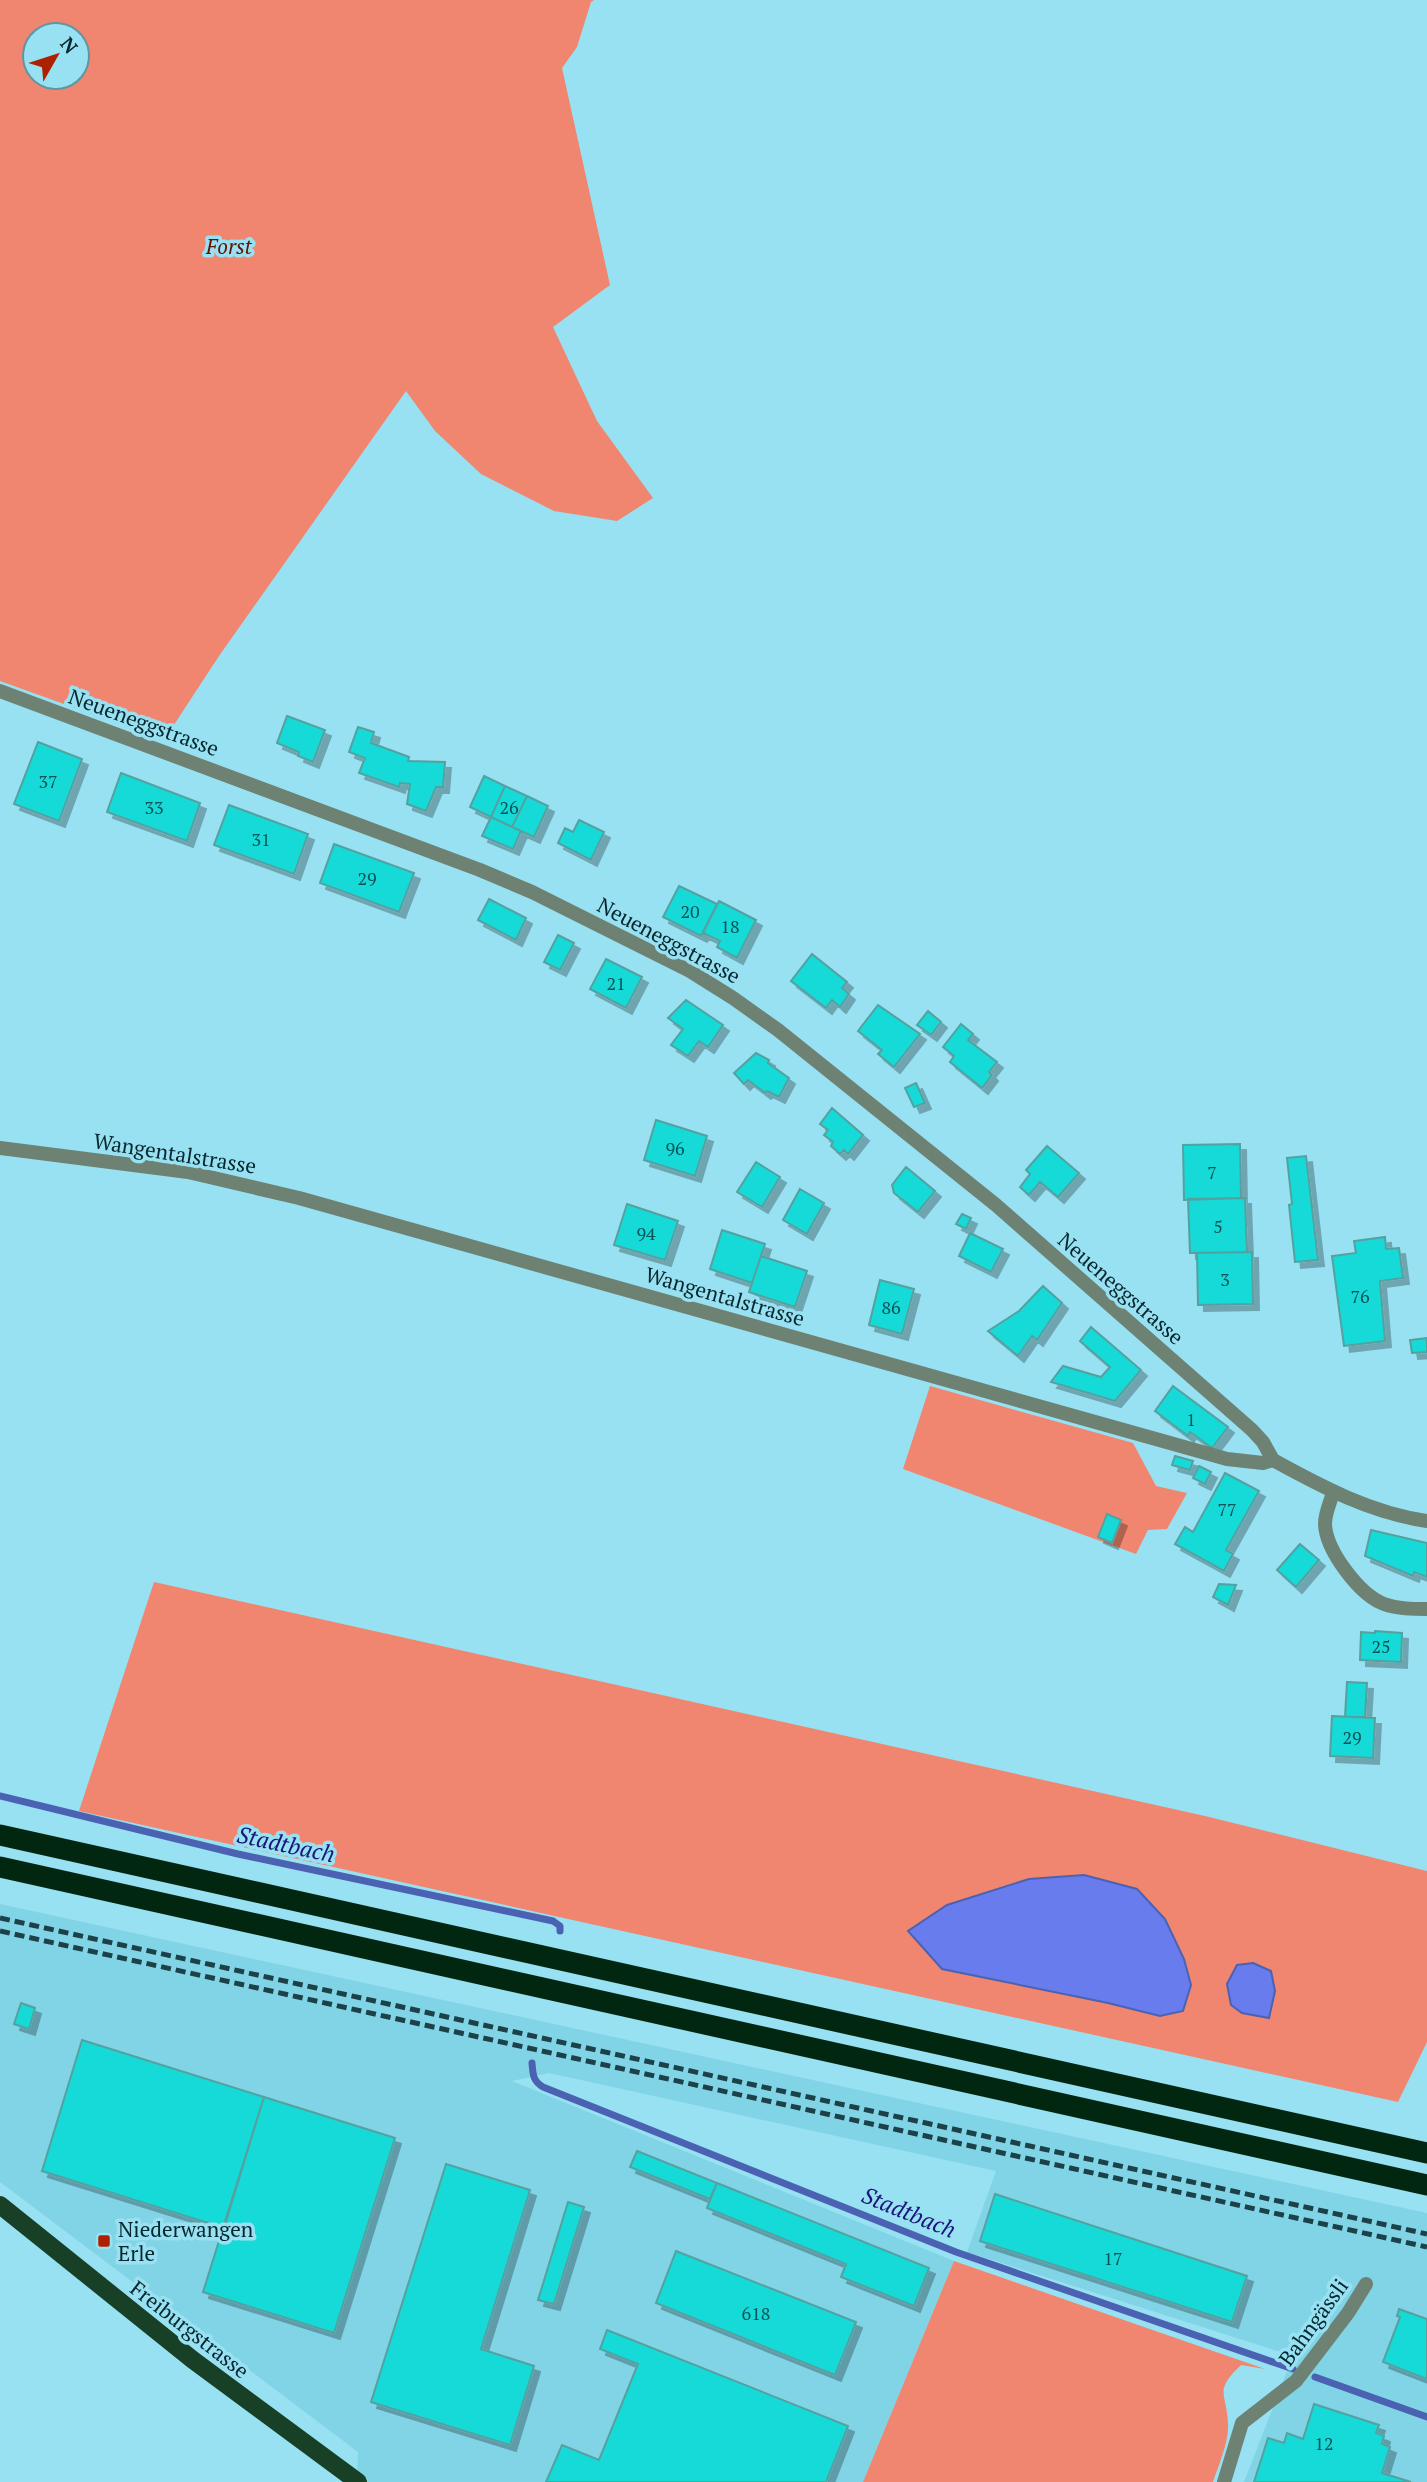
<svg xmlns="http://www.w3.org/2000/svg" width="1427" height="2482" font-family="'PT Serif',serif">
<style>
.built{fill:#81d4e5}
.green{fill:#f0866f;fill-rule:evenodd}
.water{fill:#687ced;stroke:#4b62b3;stroke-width:2}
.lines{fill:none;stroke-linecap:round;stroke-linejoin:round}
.stream{stroke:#4b62b3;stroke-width:7}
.building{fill:#14dad8;stroke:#55a19f;stroke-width:2;filter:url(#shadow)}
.minor{stroke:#6d8273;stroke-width:14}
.tertiary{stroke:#6d8273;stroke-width:14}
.primary{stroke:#184026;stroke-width:18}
.motorway{stroke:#012711;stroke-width:21}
.rail{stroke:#1c4149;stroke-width:5;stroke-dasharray:10 5;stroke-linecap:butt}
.poi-dot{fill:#ae2100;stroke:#98e1f2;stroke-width:2.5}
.labels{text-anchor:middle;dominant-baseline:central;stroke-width:7;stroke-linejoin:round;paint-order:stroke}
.number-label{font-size:18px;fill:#0a5358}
.park-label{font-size:21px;font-style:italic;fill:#661202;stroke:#98e1f2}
.street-label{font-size:21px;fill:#07262d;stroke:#98e1f2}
.poi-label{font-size:21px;fill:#07262d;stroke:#98e1f2;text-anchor:start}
.water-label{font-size:23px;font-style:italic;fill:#1b167b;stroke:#98e1f2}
</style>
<defs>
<filter id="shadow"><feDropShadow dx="6" dy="6" stdDeviation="0" flood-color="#0004"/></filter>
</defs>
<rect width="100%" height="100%" fill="#98e1f2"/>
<path class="built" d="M 0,1904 L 1427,2213 L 1427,2482 L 1244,2482 L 1293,2356 L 967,2252 L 996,2171 L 549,2073 L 512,2081 L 954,2261 L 863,2482 L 357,2482 L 358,2452 L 0,2182 Z"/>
<path class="green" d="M 0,0 L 594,0 L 591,2 L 577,47 L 562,68 L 610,285 L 553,327 L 597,421 L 653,498 L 617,521 L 554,511 L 481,474 L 435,431 L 406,391 L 219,656 L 164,740 L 0,681 ZM 35,35 L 77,35 L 77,77 L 35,77 Z
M 930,1386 L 1133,1443 L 1156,1486 L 1187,1493 L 1167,1529 L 1148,1530 L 1136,1554 L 903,1469 Z
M 154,1582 L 1205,1816 L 1427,1871 L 1427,2042 L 1398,2102 L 79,1811 ZM 1029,1879 L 1160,2016 L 1108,2003 L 908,1931 L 947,1905 Z
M 954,2261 L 1265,2369 L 1241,2365 C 1213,2392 1227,2392 1228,2424 C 1229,2442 1219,2464 1213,2482 L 863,2482 Z"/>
<path class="water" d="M 1084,1875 L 1137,1889 L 1165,1919 L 1184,1959 L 1191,1985 L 1183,2011 L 1160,2016 L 1108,2003 L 942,1969 L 908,1931 L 947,1905 L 1029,1879 Z
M 1253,1963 L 1271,1971 L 1275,1991 L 1269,2018 L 1242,2013 L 1231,2005 L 1227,1984 L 1237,1965 Z"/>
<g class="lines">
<path class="stream" d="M 0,1796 L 238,1854 L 553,1921 L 560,1926 L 560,1931
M 532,2063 C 533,2075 533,2081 543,2087 L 956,2252 L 1293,2369
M 1315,2377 L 1427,2417"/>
</g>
<path class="building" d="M 287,716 L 325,730 L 313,762 L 298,756 L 299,752 L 277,743 Z
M 358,727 L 374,732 L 371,743 L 409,757 L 408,761 L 445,762 L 443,787 L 436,787 L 426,811 L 407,804 L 410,784 L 400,783 L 399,787 L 359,773 L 365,758 L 349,752 Z
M 38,742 L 82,759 L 59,821 L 14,804 Z
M 121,773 L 200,803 L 187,841 L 107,812 Z
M 484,776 L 505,786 L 491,817 L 470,807 Z
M 505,786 L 527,796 L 512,827 L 491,817 Z
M 527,796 L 548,806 L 534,837 L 512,827 Z
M 229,805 L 308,834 L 294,874 L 214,845 Z
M 491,817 L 521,831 L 513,849 L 482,836 Z
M 579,820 L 604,832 L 591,860 L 558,843 L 565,828 L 573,832 Z
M 334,844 L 414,873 L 399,912 L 320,883 Z
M 679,886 L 717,904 L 701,936 L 663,917 Z
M 489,899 L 526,918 L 516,940 L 478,920 Z
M 719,901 L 756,920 L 737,958 L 717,947 L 720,941 L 703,933 Z
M 558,935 L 574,943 L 560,970 L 544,962 Z
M 812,954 L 847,982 L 842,988 L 849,994 L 840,1007 L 832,1000 L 826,1008 L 791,981 Z
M 606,959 L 642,977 L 626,1008 L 590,989 Z
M 686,1000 L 723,1025 L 708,1047 L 699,1041 L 688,1056 L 671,1045 L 683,1029 L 668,1018 Z
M 878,1005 L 920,1034 L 894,1067 L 878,1054 L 882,1050 L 858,1031 Z
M 928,1011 L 941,1022 L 931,1035 L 917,1025 Z
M 961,1024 L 973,1034 L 968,1040 L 997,1062 L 989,1072 L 992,1075 L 982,1088 L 950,1062 L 954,1056 L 943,1047 Z
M 756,1053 L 769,1060 L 768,1063 L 789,1078 L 779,1097 L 767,1091 L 765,1093 L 748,1080 L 744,1084 L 734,1073 Z
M 916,1083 L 925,1103 L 914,1107 L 905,1088 Z
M 832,1108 L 863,1135 L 848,1154 L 844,1150 L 840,1154 L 831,1146 L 833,1142 L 824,1135 L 828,1130 L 820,1124 Z
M 656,1120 L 707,1136 L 695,1176 L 644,1160 Z
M 1240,1144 L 1241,1198 L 1184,1200 L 1183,1145 Z
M 1047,1146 L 1079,1173 L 1058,1197 L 1040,1182 L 1029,1195 L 1020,1187 L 1030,1174 L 1026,1170 Z
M 1306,1156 L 1318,1260 L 1295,1262 L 1289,1205 L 1292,1204 L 1287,1158 Z
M 756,1162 L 780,1177 L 762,1207 L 737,1192 Z
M 906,1167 L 935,1191 L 918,1212 L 894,1193 L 892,1185 Z
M 800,1189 L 824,1203 L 807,1234 L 783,1220 Z
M 1245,1198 L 1247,1252 L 1190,1253 L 1188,1199 Z
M 627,1204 L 678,1221 L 665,1260 L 614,1245 Z
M 962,1214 L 971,1218 L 966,1229 L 956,1224 Z
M 722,1230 L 765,1244 L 752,1283 L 710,1269 Z
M 970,1233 L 1003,1249 L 991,1272 L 959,1256 Z
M 1385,1237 L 1386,1249 L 1399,1248 L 1403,1278 L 1380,1281 L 1385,1341 L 1344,1346 L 1332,1256 L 1356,1253 L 1354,1241 Z
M 1252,1252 L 1253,1304 L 1198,1305 L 1197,1253 Z
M 761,1256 L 807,1271 L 795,1307 L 749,1292 Z
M 880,1280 L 914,1289 L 902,1334 L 869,1325 Z
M 1043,1286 L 1062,1303 L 1037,1340 L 1032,1336 L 1018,1356 L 988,1331 L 1019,1311 Z
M 1091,1327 L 1141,1370 L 1115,1401 L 1051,1382 L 1063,1366 L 1101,1377 L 1110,1367 L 1080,1341 Z
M 1427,1338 L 1427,1352 L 1412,1353 L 1410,1340 Z
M 1173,1386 L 1228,1427 L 1212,1448 L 1190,1432 L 1188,1436 L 1155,1411 Z
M 1175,1456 L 1193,1461 L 1190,1470 L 1172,1465 Z
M 1199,1466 L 1211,1472 L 1205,1484 L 1193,1478 Z
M 1225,1473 L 1259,1491 L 1226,1550 L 1233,1554 L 1224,1571 L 1175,1544 L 1185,1527 L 1193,1532 Z
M 1107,1514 L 1121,1520 L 1112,1543 L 1098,1537 Z
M 1371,1530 L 1427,1543 L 1427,1577 L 1414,1572 L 1413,1576 L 1365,1556 Z
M 1300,1544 L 1319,1560 L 1296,1587 L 1277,1570 Z
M 1219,1584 L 1236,1585 L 1228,1605 L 1213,1597 Z
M 1375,1631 L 1402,1633 L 1401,1662 L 1360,1660 L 1361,1632 L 1375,1633 Z
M 1347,1682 L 1367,1683 L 1365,1717 L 1345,1717 Z
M 1332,1716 L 1375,1718 L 1373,1758 L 1330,1756 Z
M 21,2003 L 35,2008 L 29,2029 L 14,2024 Z
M 82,2040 L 264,2097 L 224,2228 L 42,2171 Z
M 264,2097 L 395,2138 L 334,2333 L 203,2292 Z
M 637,2151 L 717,2183 L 710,2199 L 630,2167 Z
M 446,2164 L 530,2190 L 481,2349 L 534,2366 L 510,2445 L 371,2402 Z
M 717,2183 L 929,2268 L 914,2306 L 841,2277 L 846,2264 L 707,2208 Z
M 995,2194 L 1247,2276 L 1232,2322 L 980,2241 Z
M 568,2202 L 584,2207 L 554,2304 L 538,2300 Z
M 676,2251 L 856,2322 L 835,2375 L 656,2303 Z
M 1399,2309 L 1427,2319 L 1427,2379 L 1383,2362 L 1400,2317 L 1397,2316 Z
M 607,2330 L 848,2426 L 826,2482 L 546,2482 L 562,2445 L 599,2460 L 638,2364 L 600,2349 Z
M 1314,2404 L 1379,2425 L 1376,2433 L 1384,2436 L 1382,2444 L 1390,2447 L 1382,2473 L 1411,2482 L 1254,2482 L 1268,2438 L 1284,2443 L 1287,2433 L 1303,2439 Z"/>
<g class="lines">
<path class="minor" d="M 1333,1493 C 1330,1503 1325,1513 1325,1524 C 1326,1551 1360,1595 1384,1604 C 1398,1609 1413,1609 1427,1609
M 1224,2482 L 1242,2423 L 1296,2381 L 1348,2313 L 1366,2284"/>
<path class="tertiary" d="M 0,691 L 480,870 L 532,892 L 690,971 L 733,998 L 778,1030 L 996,1205 L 1252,1430 L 1263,1442 L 1273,1460
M 0,1148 L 188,1172 L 299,1198 L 1227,1459 L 1263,1463 L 1273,1460 C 1322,1487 1371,1513 1427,1521"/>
<path class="primary" d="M 0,2205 L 193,2360 L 358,2482"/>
<path class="motorway" d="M 0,1835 L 1427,2153
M 0,1867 L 1427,2185"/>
<path class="rail" d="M 0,1918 L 1427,2234
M 0,1931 L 1427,2247"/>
</g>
<rect class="poi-dot" x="97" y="2234" width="14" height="14" rx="3.5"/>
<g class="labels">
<g class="number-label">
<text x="48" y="781">37</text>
<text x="154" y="807">33</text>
<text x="509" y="807">26</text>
<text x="261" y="839">31</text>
<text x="367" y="878">29</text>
<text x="690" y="911">20</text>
<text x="730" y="926">18</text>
<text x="616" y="983">21</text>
<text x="675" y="1148">96</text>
<text x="1212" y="1172">7</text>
<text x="1218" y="1226">5</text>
<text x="646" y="1233">94</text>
<text x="1225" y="1279">3</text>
<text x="1360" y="1296">76</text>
<text x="891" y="1307">86</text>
<text x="1191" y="1419">1</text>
<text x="1227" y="1509">77</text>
<text x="1381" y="1646">25</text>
<text x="1352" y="1737">29</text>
<text x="1113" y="2258">17</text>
<text x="756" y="2313">618</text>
<text x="1324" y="2443">12</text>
</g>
<g class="park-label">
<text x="229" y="246">Forst</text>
</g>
<g class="street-label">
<text transform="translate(144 722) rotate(20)">Neueneggstrasse</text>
<text transform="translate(669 940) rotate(28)">Neueneggstrasse</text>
<text transform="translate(175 1153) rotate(9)">Wangentalstrasse</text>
<text transform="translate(1121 1288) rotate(41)">Neueneggstrasse</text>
<text transform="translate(725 1296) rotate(16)">Wangentalstrasse</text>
<text transform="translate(1313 2322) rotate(-54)">Bahngässli</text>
<text transform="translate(190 2329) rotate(38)">Freiburgstrasse</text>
</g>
<g class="poi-label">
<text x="118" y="2229">Niederwangen<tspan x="118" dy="24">Erle</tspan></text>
</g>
<g class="water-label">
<text transform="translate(286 1844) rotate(12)">Stadtbach</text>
<text transform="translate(909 2212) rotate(22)">Stadtbach</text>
</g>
</g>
<g transform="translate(56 56) rotate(51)"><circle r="33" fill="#98e1f2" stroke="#5e96a3" stroke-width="2"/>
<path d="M0-5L12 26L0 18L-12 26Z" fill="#ae2100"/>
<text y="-10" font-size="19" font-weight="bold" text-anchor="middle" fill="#07262d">N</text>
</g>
</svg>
